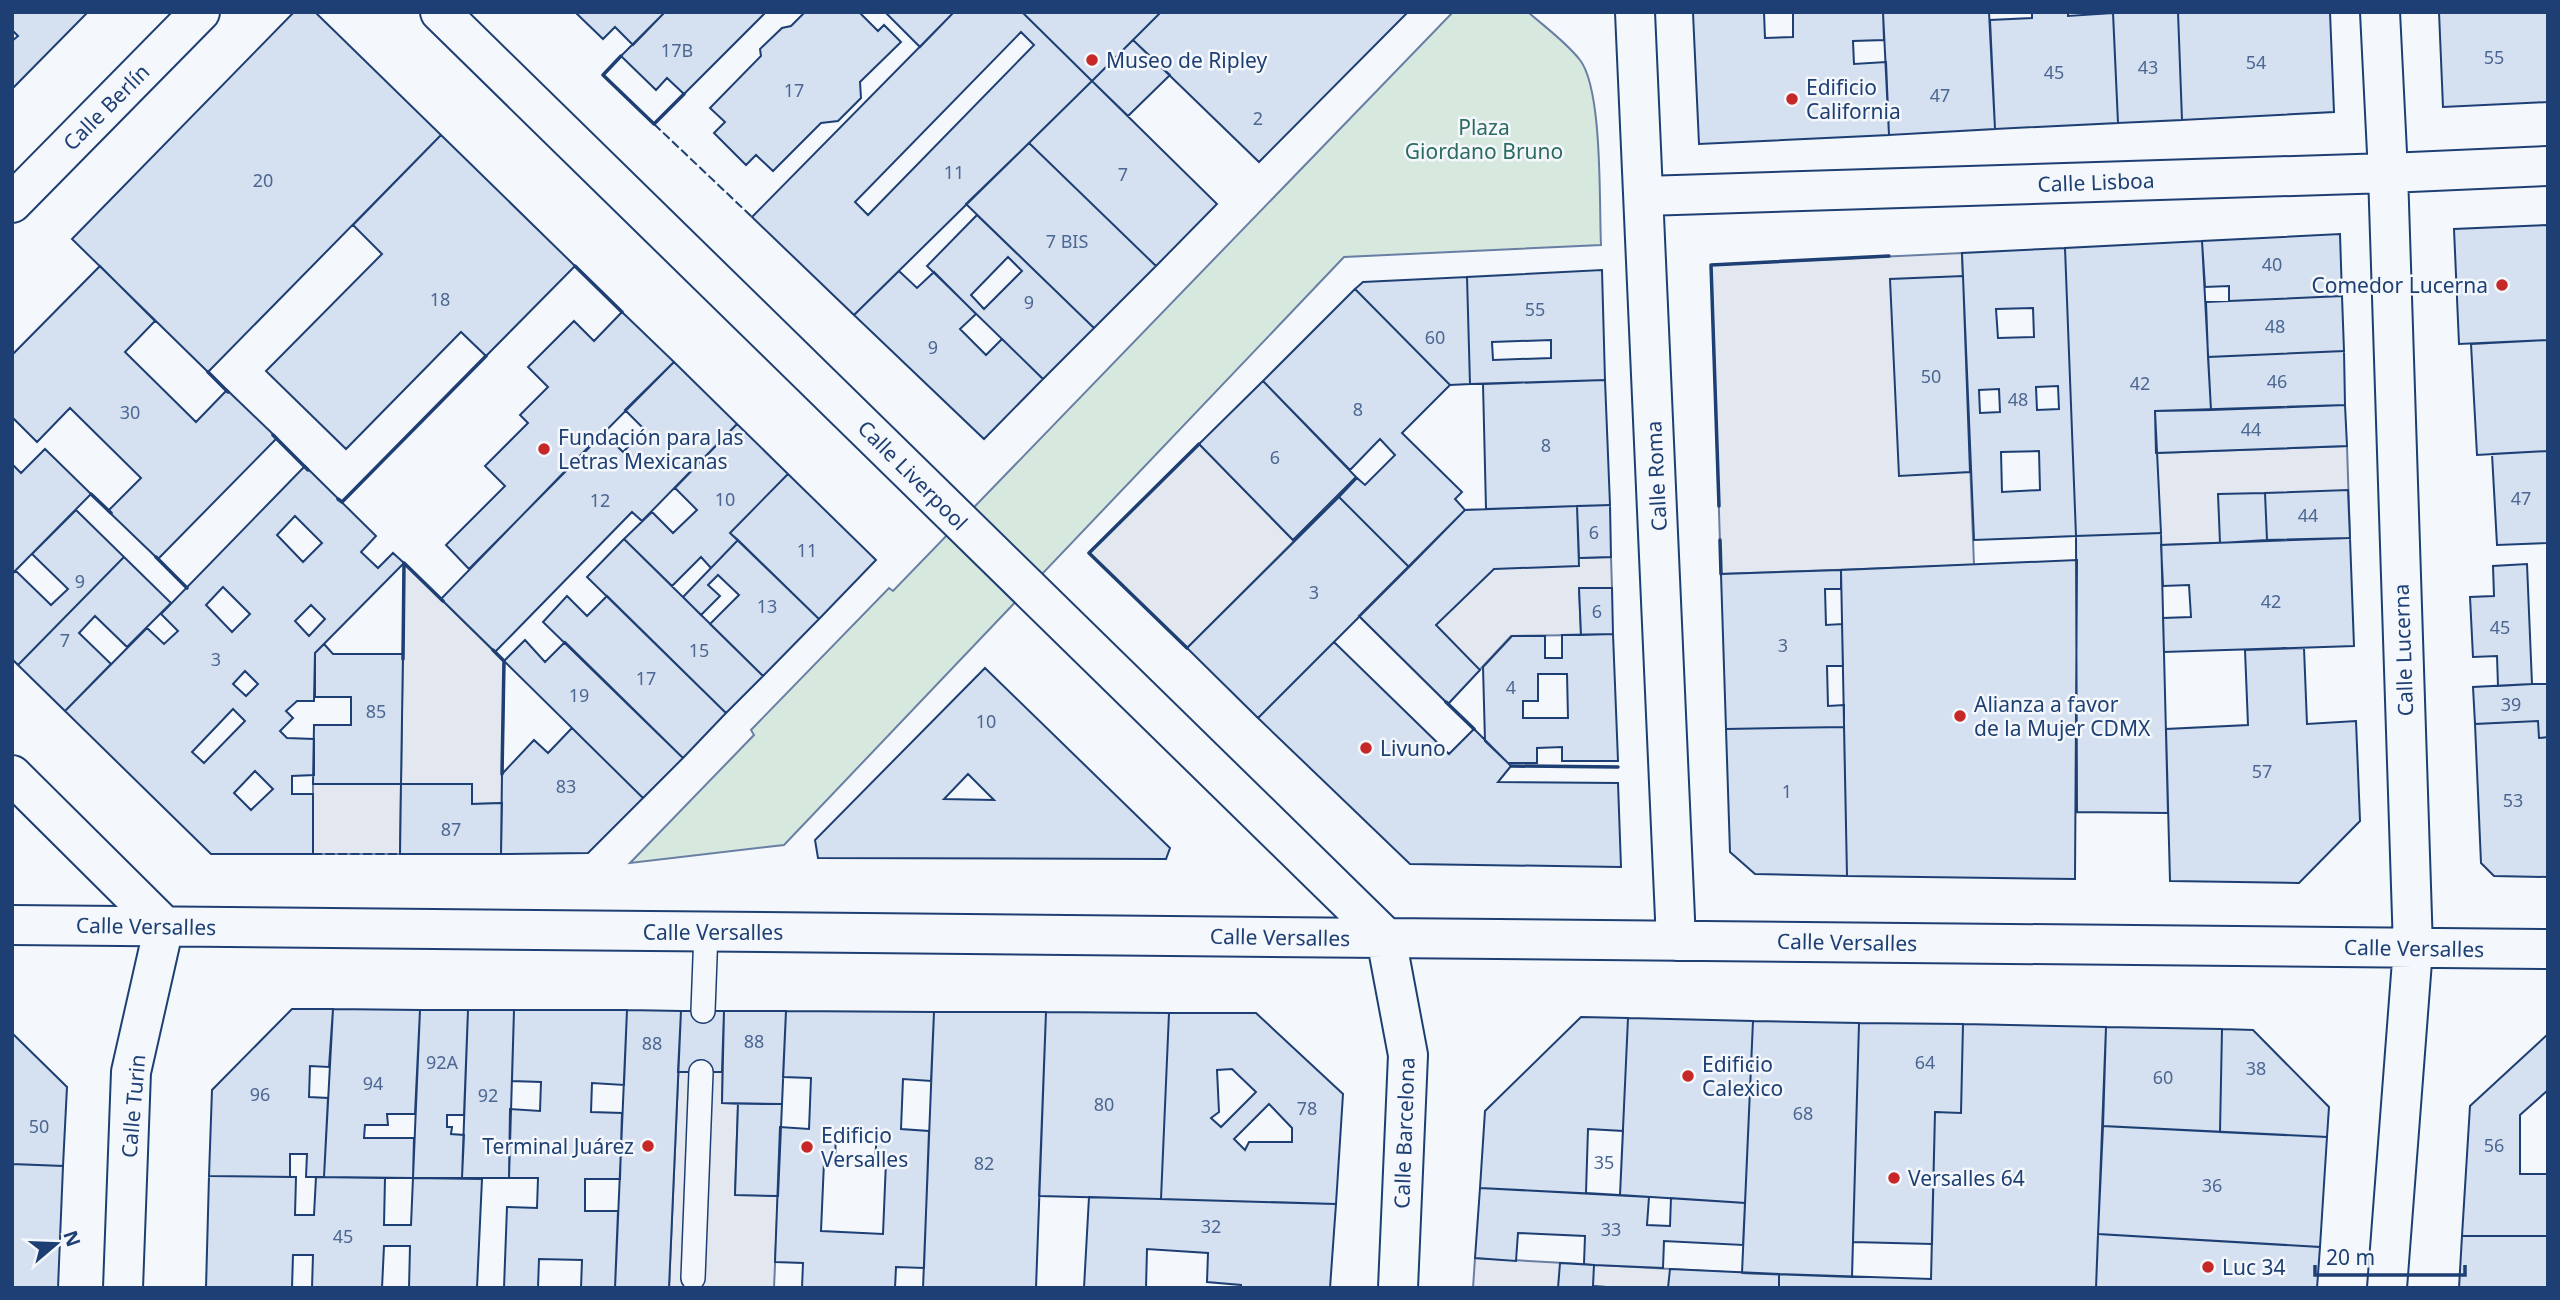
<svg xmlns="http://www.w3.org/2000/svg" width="2560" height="1300" font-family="'Noto Sans',sans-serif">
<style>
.green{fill:#d7e8df;stroke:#687fa3;stroke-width:2}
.parking{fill:#e3e8f0;stroke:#687fa3;stroke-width:2}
.building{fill:#d5e0f0;stroke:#1d3f73;stroke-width:2;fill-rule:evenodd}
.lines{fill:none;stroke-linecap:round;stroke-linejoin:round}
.service-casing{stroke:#1d3f73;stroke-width:26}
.minor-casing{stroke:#1d3f73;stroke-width:42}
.service{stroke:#f4f7fb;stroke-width:23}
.minor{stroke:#f4f7fb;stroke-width:38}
.fence{stroke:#1d3f73;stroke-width:2;stroke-dasharray:9 3.5;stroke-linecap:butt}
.wall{stroke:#1d3f73;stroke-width:3.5}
.poi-dot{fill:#c62828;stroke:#f4f7fb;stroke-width:2.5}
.labels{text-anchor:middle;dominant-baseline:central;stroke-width:5;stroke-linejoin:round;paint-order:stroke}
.number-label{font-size:18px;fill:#4b6792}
.poi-label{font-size:21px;fill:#1d3f73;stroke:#f4f7fb;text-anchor:start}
.street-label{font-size:21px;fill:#1d3f73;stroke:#f4f7fb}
.park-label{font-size:21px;fill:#2c6c60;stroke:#f4f7fb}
</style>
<rect width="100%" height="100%" fill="#f4f7fb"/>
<path class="green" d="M 1453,12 L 1528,12 C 1545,27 1566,42 1580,60 C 1603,90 1599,204 1601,245 L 1344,257 L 784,845 L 630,863 L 754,735 L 751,730 L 889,588 L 893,591 Z"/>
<path class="parking" d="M 1962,253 L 1974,565 L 1721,574 L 1711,265 Z
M 1199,444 L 1294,541 L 1187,648 L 1089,553 Z
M 2347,446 L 2350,538 L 2161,545 L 2156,453 Z
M 1577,506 L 1579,558 L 1611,557 L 1612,588 L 1579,588 L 1581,635 L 1511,636 L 1448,704 L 1359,616 L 1465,510 Z
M 404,563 L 504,661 L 502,803 L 472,804 L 472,784 L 401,784 L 400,854 L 313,854 L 313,784 L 401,783 Z
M 681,1011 L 724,1011 L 722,1103 L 738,1104 L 735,1194 L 778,1196 L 774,1288 L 669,1288 Z
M 1475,1258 L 1742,1273 L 1779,1288 L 1473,1288 Z"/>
<path class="building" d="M 12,12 L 87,13 L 12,89 L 12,41 L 18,36 L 12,30 Z
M 294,12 L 315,12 L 441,135 L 208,372 L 72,239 Z
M 575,12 L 665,12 L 633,45 L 615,27 L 603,39 Z
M 665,12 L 766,12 L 684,94 L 667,78 L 656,90 L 621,56 Z
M 805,12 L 859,12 L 878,31 L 884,25 L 901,42 L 860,82 L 861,98 L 838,121 L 821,123 L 773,171 L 756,155 L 746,165 L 714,133 L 725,122 L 710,108 L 761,56 L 760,49 L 782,28 L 791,26 Z
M 885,12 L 954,12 L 920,47 Z
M 954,12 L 1022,12 L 1092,81 L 854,315 L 752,217 ZM 1021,32 L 1034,45 L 868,215 L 855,202 Z
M 1022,12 L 1161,12 L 1092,81 Z
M 1161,12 L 1408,12 L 1259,162 L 1133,40 Z
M 1764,12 L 1765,38 L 1793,37 L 1793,12 L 1883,12 L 1884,40 L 1853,41 L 1854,64 L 1886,62 L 1889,135 L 1699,144 L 1693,13 Z
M 1883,12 L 1989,12 L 1995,129 L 1889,135 Z
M 2032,12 L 2068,12 L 2068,16 L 2113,13 L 2118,123 L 1995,129 L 1990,20 L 2032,18 Z
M 2113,12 L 2178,12 L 2182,120 L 2118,123 Z
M 2178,12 L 2330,12 L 2334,112 L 2182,120 Z
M 2439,12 L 2548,12 L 2548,102 L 2443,107 Z
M 1133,40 L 1170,75 L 1128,116 L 1092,81 Z
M 1092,81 L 1217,204 L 1156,266 L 1029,143 Z
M 441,135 L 575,266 L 486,356 L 461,332 L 346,449 L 266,371 L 382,254 L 353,225 Z
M 1029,143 L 1156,266 L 1094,328 L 966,204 Z
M 977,215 L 1094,328 L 1043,379 L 927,266 ZM 1008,257 L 1022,271 L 984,309 L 971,295 Z
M 2548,225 L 2548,340 L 2459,344 L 2454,229 Z
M 2340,234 L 2342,296 L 2229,301 L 2229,286 L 2205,287 L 2202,241 Z
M 2202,241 L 2211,410 L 2155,411 L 2161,533 L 2076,536 L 2065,248 Z
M 2065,248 L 2076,536 L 1974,540 L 1962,253 ZM 2033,308 L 2034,337 L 1998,338 L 1996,309 ZM 2058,386 L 2059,409 L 2037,410 L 2036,387 ZM 1999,389 L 2000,412 L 1980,413 L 1979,390 ZM 2039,451 L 2040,490 L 2002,492 L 2001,452 Z
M 100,266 L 155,321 L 125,352 L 196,422 L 227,390 L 277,438 L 158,559 L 108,511 L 141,478 L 70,408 L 37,442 L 12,417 L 12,355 Z
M 1602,270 L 1605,380 L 1470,384 L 1467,277 ZM 1551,340 L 1551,358 L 1493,360 L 1492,342 Z
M 899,271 L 917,288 L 934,272 L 976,314 L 960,329 L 986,355 L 1002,339 L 1043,379 L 984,439 L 854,315 Z
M 1963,276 L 1970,472 L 1899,476 L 1890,279 Z
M 1467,277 L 1470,384 L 1450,385 L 1355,289 L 1363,282 Z
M 1355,289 L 1450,385 L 1402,433 L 1462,492 L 1455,499 L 1465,510 L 1409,567 L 1339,497 L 1357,478 L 1365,485 L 1395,455 L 1380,439 L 1350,470 L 1263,381 Z
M 2342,296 L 2344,351 L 2208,357 L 2206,302 Z
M 622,312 L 674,362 L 469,569 L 446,545 L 505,486 L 485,466 L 528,423 L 520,415 L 548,387 L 528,367 L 574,321 L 594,341 Z
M 2548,340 L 2548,451 L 2477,455 L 2471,344 Z
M 2344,351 L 2345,405 L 2211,410 L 2208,357 Z
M 674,362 L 737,424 L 642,521 L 632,512 L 495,652 L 441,599 L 603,432 L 623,452 L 645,430 L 625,410 Z
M 1605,380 L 1610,505 L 1486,509 L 1483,384 Z
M 1263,381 L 1356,477 L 1293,540 L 1199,444 Z
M 2345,405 L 2347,446 L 2156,453 L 2155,411 Z
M 737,424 L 788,474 L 730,533 L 738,540 L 711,568 L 701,557 L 672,586 L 624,539 L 652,512 L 673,533 L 697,510 L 675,488 Z
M 45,449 L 91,494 L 12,574 L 12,464 L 21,473 Z
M 2548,451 L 2548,543 L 2497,545 L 2492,454 Z
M 305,466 L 376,536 L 361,552 L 378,568 L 393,553 L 404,563 L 315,653 L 314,701 L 297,701 L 286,711 L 293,718 L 280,731 L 287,738 L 314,739 L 314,775 L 292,776 L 292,794 L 313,794 L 313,854 L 211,854 L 65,711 L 147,628 L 164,644 L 178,631 L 161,614 ZM 295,516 L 322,543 L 303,562 L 277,535 ZM 223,587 L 250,614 L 232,632 L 206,605 ZM 311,605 L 325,619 L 309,636 L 295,621 ZM 245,671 L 258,684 L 246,696 L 233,684 ZM 233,709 L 245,721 L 204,763 L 192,752 ZM 255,771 L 273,789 L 251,810 L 234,793 Z
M 788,474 L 876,560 L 819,619 L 730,533 Z
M 2348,490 L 2350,538 L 2267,540 L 2265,493 Z
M 2265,493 L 2267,540 L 2220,543 L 2218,494 Z
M 1339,497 L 1409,567 L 1258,718 L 1187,648 Z
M 1610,505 L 1611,557 L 1579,558 L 1577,506 Z
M 1577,506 L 1579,566 L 1494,569 L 1436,625 L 1480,670 L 1448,704 L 1359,616 L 1465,510 Z
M 76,510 L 124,557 L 18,665 L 12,659 L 12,574 L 16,571 L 51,605 L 68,589 L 32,554 Z
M 2161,533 L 2168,813 L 2077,812 L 2076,536 Z
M 2350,538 L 2354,646 L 2164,652 L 2163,618 L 2191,617 L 2189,585 L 2163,586 L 2161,545 Z
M 624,539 L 763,676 L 726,713 L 587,577 Z
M 738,540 L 819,619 L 763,676 L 710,624 L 739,595 L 718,575 L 708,585 L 720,596 L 701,615 L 683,597 Z
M 124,557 L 171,603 L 127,647 L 95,616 L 79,633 L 111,664 L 65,711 L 18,665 Z
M 2077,560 L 2075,879 L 1847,876 L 1841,570 Z
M 2527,564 L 2532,684 L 2498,686 L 2497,656 L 2473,657 L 2470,597 L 2494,596 L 2493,566 Z
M 1841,570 L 1841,589 L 1825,589 L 1826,625 L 1842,624 L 1843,666 L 1827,666 L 1828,706 L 1844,705 L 1844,727 L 1726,729 L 1721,574 Z
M 1579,588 L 1612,588 L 1613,634 L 1581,635 Z
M 567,596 L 587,616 L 607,596 L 726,713 L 683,758 L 543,622 Z
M 1613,634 L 1618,761 L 1562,761 L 1562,747 L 1537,748 L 1537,763 L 1508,763 L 1485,741 L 1483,667 L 1512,636 L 1545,636 L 1545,658 L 1562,658 L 1562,635 ZM 1538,674 L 1567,674 L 1568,718 L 1523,718 L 1523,701 L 1538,701 Z
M 525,640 L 545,662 L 565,642 L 683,758 L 643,798 L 504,661 Z
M 1334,642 L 1449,754 L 1474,729 L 1511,766 L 1498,782 L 1618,783 L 1621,867 L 1410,864 L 1258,718 Z
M 324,644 L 333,654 L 403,654 L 401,784 L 313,784 L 314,725 L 351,725 L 351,697 L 315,697 L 315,653 Z
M 2304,648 L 2307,724 L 2356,721 L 2360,821 L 2299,883 L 2170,881 L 2166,729 L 2248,725 L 2245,650 Z
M 985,668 L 1170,848 L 1166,859 L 818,858 L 815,840 ZM 968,774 L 994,800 L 944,799 Z
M 2532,684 L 2548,684 L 2548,737 L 2539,738 L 2538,721 L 2475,724 L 2473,687 Z
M 2538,721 L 2539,738 L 2548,737 L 2548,877 L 2494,876 L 2481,863 L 2475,724 Z
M 1844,727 L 1847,876 L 1755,874 L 1730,852 L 1726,729 Z
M 572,728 L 643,798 L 588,853 L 501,854 L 502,774 L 534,740 L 548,753 Z
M 401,784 L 472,784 L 472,804 L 502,803 L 501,854 L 400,854 Z
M 292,1009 L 333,1009 L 329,1067 L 310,1066 L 309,1097 L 328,1098 L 324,1177 L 306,1177 L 307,1154 L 290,1154 L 290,1177 L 209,1176 L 212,1090 Z
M 333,1009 L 420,1010 L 415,1114 L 387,1114 L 388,1125 L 365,1125 L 364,1138 L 414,1138 L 413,1178 L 324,1177 Z
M 420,1010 L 468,1010 L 464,1115 L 447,1115 L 447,1127 L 452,1127 L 451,1134 L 464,1135 L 462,1178 L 413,1178 Z
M 468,1010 L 514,1010 L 509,1178 L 462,1178 Z
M 514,1010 L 627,1010 L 624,1085 L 592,1083 L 591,1112 L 622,1113 L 620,1179 L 585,1179 L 585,1211 L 618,1211 L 615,1288 L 581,1288 L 582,1260 L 539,1259 L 538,1288 L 504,1288 L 507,1207 L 537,1208 L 538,1178 L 509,1178 L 510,1109 L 540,1111 L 541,1082 L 512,1081 Z
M 627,1010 L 681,1011 L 669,1288 L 615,1288 Z
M 681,1011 L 724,1011 L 722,1072 L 678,1072 Z
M 724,1011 L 786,1011 L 782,1104 L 722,1103 Z
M 786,1011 L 934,1012 L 931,1081 L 903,1079 L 901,1129 L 929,1131 L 924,1268 L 896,1267 L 895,1288 L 802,1288 L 803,1263 L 775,1262 L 780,1127 L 809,1129 L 811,1078 L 783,1077 ZM 836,1131 L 877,1133 L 875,1161 L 886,1161 L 883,1234 L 821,1231 L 824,1162 L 835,1163 Z
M 934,1012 L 1046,1012 L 1036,1288 L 923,1288 Z
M 1046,1012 L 1169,1013 L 1161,1199 L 1039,1196 Z
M 1169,1013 L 1256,1013 L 1343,1094 L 1336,1204 L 1161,1199 ZM 1232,1069 L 1256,1092 L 1221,1127 L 1211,1118 L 1219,1112 L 1217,1070 ZM 1269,1104 L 1292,1128 L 1292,1142 L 1249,1142 L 1245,1150 L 1234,1139 Z
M 1581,1017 L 1628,1018 L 1620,1195 L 1480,1188 L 1485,1111 Z
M 1628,1018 L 1753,1021 L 1745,1203 L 1620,1195 Z
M 1753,1021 L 1859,1023 L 1852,1277 L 1742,1273 Z
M 1859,1023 L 1963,1024 L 1961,1113 L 1935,1112 L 1932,1244 L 1853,1242 Z
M 1963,1024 L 2106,1027 L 2096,1288 L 1779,1288 L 1779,1274 L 1931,1279 L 1935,1112 L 1961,1113 Z
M 2106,1027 L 2222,1029 L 2220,1132 L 2103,1126 Z
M 2222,1029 L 2253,1030 L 2329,1107 L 2327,1137 L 2220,1132 Z
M 12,1033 L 67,1087 L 63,1166 L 12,1164 Z
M 2548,1034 L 2548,1090 L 2520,1115 L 2520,1174 L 2548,1174 L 2548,1236 L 2462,1236 L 2470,1106 Z
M 738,1104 L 782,1104 L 778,1196 L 735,1195 Z
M 2103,1126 L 2327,1137 L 2320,1247 L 2098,1234 Z
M 1588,1129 L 1623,1131 L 1620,1195 L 1586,1193 Z
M 12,1164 L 63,1166 L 58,1288 L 12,1288 Z
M 209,1176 L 296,1177 L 295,1215 L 314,1215 L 316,1177 L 385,1178 L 384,1225 L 411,1225 L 413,1178 L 482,1179 L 477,1288 L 409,1288 L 410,1246 L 384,1246 L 382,1288 L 312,1288 L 313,1255 L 293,1255 L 292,1288 L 206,1288 Z
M 1480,1188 L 1649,1197 L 1647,1225 L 1670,1226 L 1671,1198 L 1745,1203 L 1743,1245 L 1664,1241 L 1663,1268 L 1594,1265 L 1584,1264 L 1585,1236 L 1518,1233 L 1516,1261 L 1475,1258 Z
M 1089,1197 L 1336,1204 L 1330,1288 L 1241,1288 L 1241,1285 L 1207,1282 L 1208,1253 L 1147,1249 L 1146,1288 L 1084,1288 Z
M 2098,1234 L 2320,1247 L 2317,1288 L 2096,1288 Z
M 2462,1236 L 2548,1236 L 2548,1288 L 2459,1288 Z
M 1560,1263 L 1594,1265 L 1593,1286 L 1620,1288 L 1558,1288 Z
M 1670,1269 L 1779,1274 L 1779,1288 L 1668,1288 Z"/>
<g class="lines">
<g class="service-casing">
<path id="service" d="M 703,1011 L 706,931
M 693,1278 L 701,1072"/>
</g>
<g class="minor-casing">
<path id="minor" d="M 440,12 L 1386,938 L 1408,1055 L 1398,1288
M 1635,12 L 1676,941
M 2380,12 L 2388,173 L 2413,948 L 2387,1288
M 1644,196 L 2388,173 L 2548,166
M 12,203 L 200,12
M 12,775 L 164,926 L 131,1072 L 123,1288
M 12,925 L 2548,949"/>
</g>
<use href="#service" class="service"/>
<use href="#minor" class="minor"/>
<path class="fence" d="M 654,124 L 752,217
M 313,854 L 400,854"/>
<path class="wall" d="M 621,56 L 603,75 L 654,124 L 684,94
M 575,266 L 622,312
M 208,372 L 228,392
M 273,435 L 308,470
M 91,494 L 111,513
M 338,499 L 342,502 L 486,356
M 1719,506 L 1711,265 L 1889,256
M 1720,540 L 1721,574
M 156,557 L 187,588
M 1187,648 L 1089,553 L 1199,444
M 493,650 L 504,661 L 502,774
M 403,659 L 404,563 L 443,601
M 1446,702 L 1474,729
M 1511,766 L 1618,767"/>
</g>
<g class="poi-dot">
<circle cx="1092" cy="60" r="7"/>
<circle cx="1792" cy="99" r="7"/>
<circle cx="2502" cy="285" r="7"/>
<circle cx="544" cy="449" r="7"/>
<circle cx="1960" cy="716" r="7"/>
<circle cx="1366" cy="748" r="7"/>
<circle cx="1688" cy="1076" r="7"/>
<circle cx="648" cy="1146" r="7"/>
<circle cx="807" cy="1147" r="7"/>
<circle cx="1894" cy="1178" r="7"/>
<circle cx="2208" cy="1267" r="7"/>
</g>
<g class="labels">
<g class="number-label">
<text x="677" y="50">17B</text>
<text x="2494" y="57">55</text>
<text x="2256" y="62">54</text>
<text x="2148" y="67">43</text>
<text x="2054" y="72">45</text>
<text x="794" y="90">17</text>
<text x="1940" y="95">47</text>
<text x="1258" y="118">2</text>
<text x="954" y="172">11</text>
<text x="1123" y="174">7</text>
<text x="263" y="180">20</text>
<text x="1067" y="241">7 BIS</text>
<text x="2272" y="264">40</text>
<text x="440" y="299">18</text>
<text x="1029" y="302">9</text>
<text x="1535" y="309">55</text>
<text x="2275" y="326">48</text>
<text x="1435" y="337">60</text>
<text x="933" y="347">9</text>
<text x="1931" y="376">50</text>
<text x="2277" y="381">46</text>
<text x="2140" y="383">42</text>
<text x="2018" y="399">48</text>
<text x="1358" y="409">8</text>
<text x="130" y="412">30</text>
<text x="2251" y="429">44</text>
<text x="1546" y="445">8</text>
<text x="1275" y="457">6</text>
<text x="2521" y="498">47</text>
<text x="725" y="499">10</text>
<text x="600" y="500">12</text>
<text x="2308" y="515">44</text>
<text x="1594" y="532">6</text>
<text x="807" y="550">11</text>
<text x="80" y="581">9</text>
<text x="1314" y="592">3</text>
<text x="2271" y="601">42</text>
<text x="767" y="606">13</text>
<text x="1597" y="611">6</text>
<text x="2500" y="627">45</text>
<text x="65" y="640">7</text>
<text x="1783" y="645">3</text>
<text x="699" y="650">15</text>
<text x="216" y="659">3</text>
<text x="646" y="678">17</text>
<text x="1511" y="687">4</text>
<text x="579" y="695">19</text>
<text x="2511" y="704">39</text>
<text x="376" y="711">85</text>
<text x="986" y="721">10</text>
<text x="2262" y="771">57</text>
<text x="566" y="786">83</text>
<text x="1787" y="791">1</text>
<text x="2513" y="800">53</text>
<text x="451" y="829">87</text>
<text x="754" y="1041">88</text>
<text x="652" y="1043">88</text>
<text x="442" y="1062">92A</text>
<text x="1925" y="1062">64</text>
<text x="2256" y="1068">38</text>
<text x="2163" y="1077">60</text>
<text x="373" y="1083">94</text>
<text x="260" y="1094">96</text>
<text x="488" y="1095">92</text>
<text x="1104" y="1104">80</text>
<text x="1307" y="1108">78</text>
<text x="1803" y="1113">68</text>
<text x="39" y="1126">50</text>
<text x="2494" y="1145">56</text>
<text x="1604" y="1162">35</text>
<text x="984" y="1163">82</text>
<text x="2212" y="1185">36</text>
<text x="1211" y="1226">32</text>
<text x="1611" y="1229">33</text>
<text x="343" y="1236">45</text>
</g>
<g class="poi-label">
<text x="1106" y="60">Museo de Ripley</text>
<text x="1806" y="87">Edificio<tspan x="1806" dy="24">California</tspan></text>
<text x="2488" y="285" text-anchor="end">Comedor Lucerna</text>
<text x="558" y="437">Fundación para las<tspan x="558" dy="24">Letras Mexicanas</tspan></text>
<text x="1974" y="704">Alianza a favor<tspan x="1974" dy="24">de la Mujer CDMX</tspan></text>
<text x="1380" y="748">Livuno</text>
<text x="1702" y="1064">Edificio<tspan x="1702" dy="24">Calexico</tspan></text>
<text x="821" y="1135">Edificio<tspan x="821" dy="24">Versalles</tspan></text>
<text x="634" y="1146" text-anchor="end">Terminal Juárez</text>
<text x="1908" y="1178">Versalles 64</text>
<text x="2222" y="1267">Luc 34</text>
</g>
<g class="street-label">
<text transform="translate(106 107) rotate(-45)">Calle Berlín</text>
<text transform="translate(2096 182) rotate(-2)">Calle Lisboa</text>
<text transform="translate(913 475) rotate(45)">Calle Liverpool</text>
<text transform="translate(1656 476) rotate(-93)">Calle Roma</text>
<text transform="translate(2403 650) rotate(-92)">Calle Lucerna</text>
<text transform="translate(146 926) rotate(1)">Calle Versalles</text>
<text x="713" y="932">Calle Versalles</text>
<text transform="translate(1280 937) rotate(1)">Calle Versalles</text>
<text transform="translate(1847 942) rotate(1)">Calle Versalles</text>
<text transform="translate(2414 948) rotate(1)">Calle Versalles</text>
<text transform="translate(133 1106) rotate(-85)">Calle Turin</text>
<text transform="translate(1404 1133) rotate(-88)">Calle Barcelona</text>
</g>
<g class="park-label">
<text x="1484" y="127">Plaza<tspan x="1484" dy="24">Giordano Bruno</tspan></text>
</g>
</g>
<rect width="2560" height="1300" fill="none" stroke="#1d3f73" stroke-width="28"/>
<g transform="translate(56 1244) rotate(71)" stroke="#f4f7fb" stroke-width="5" paint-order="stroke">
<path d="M0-5L12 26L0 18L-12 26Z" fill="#1d3f73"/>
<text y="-10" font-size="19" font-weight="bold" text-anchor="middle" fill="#1d3f73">N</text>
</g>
<path d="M2315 1265v10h150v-10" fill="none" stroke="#1d3f73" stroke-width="3.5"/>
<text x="2326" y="1265" font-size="21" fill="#1d3f73" stroke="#f4f7fb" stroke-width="5" paint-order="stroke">20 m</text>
</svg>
